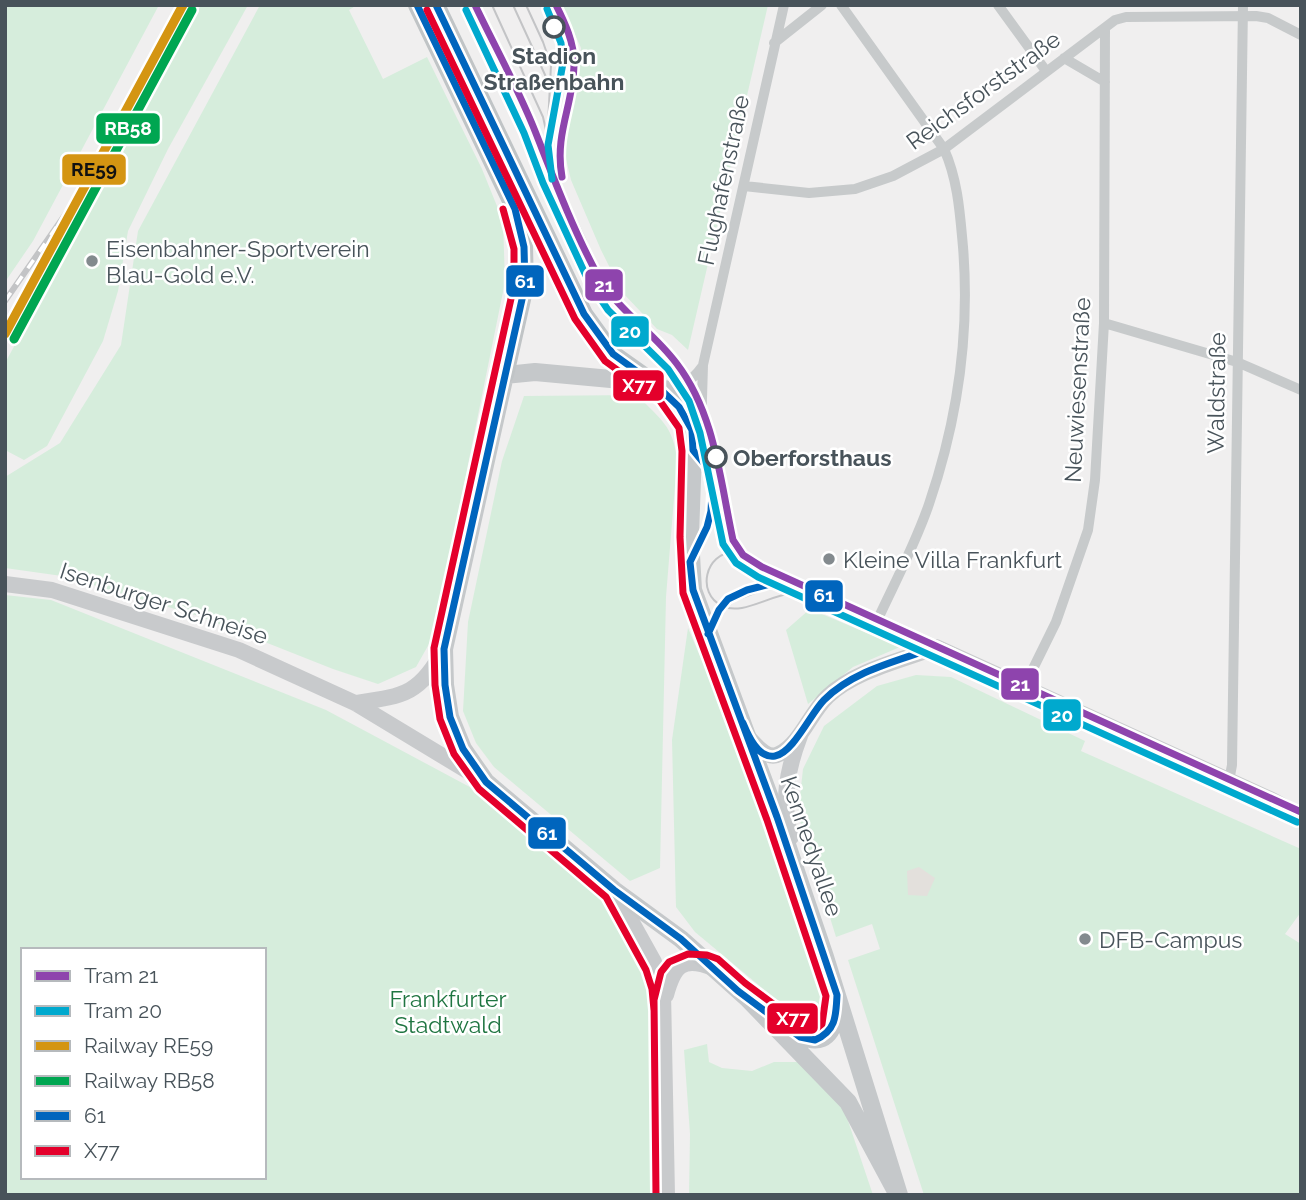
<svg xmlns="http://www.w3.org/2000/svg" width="1306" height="1200" font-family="Raleway,sans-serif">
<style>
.green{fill:#d6eddc;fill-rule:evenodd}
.sand{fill:#e3e0dc}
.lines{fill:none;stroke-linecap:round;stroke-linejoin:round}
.minor{stroke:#c7cacb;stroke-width:10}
.secondary{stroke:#c8cacc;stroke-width:16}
.primary{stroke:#c5c8ca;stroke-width:18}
.trunk{stroke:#c0c4c6;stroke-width:18}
.tram{stroke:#c3c4c6;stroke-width:2}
.rail-casing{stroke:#c3c4c6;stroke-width:6}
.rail{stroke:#fff;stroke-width:3.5;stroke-dasharray:10;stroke-linecap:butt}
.bus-1-casing{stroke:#fff;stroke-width:12}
.bus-2-casing{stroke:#fff;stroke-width:12}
.bus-1{stroke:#0065bd;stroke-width:7}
.bus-2{stroke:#e4002b;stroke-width:7}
.rail-1-casing{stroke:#fff;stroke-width:14}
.rail-2-casing{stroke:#fff;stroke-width:14}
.rail-1{stroke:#d49512;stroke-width:9}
.rail-2{stroke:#00a651;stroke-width:9}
.tram-1-casing{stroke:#fff;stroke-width:12}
.tram-2-casing{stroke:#fff;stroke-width:12}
.tram-1{stroke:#8e44ad;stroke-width:7}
.tram-2{stroke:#00a9ce;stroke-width:7}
.stop-dot{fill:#fff;stroke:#48535a;stroke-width:3.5}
.poi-dot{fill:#838a8e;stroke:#fff;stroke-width:2.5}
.labels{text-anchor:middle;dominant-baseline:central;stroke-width:5;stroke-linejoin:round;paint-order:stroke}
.stop-label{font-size:23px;font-weight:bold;fill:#48535a;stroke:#fff}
.street-label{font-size:23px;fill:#48535a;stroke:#fff}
.poi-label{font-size:23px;fill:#48535a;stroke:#fff;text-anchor:start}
.park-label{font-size:23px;fill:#1f7541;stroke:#fff}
.line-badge{stroke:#fff;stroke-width:2.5}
.badge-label{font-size:19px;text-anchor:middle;font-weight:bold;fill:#fff}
.pale-badge-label{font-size:19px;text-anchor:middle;font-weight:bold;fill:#111}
</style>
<rect width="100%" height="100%" fill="#f0efef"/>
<path class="green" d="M 5,5 L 159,5 L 33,241 L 5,282 Z
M 201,5 L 248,5 L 168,149 L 128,231 L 118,291 L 103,341 L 47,446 L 24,460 L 5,450 L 5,363 Z
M 260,5 L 357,5 L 349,10 L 383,79 L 427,57 L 482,169 L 503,221 L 505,282 L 433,637 L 416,667 L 378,684 L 333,669 L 199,616 L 62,576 L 5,568 L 5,477 L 60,443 L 121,345 L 138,231 Z
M 562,5 L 768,5 L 688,350 L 672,335 L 657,329 L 622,292 L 601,250 L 571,180 L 565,155 L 569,115 L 580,70 L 581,48 Z
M 637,395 C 660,419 674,426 677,461 L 666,597 L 660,868 L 630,881 L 494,767 L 476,743 L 463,711 L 468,622 L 502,461 L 524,396 Z
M 5,595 L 51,600 L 326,710 L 481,793 L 616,912 L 645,963 L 654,1026 L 656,1195 L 5,1195 ZM 23,950 L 264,950 L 264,1177 L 23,1177 Z
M 810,609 L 900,647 L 853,667 L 808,704 L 786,630 Z
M 688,628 L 764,807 L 819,972 L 823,995 L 821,1020 L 813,1026 L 802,1021 L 695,932 L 676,907 L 672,740 Z
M 916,675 L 951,677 L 1085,741 L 1081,751 L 1301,849 L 1301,912 L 1285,934 L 1301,944 L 1301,1195 L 924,1195 L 848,960 L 880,949 L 872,924 L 836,937 L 798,814 L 803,769 L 824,726 L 877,686 Z
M 707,1044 L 709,1062 L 722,1068 L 752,1071 L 774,1062 L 799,1062 L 843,1106 L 873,1195 L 689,1195 L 690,1134 L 684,1050 Z"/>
<path class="sand" d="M 919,867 L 935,878 L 927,896 L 908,895 L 907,871 Z"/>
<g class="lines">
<path class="minor" d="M 841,5 L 944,149 C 958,180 960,214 963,247 C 970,334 957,422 929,504 C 915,545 895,582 877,621
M 998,5 L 1046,71
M 774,43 L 822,5
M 1064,58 L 1105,82
M 744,186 L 809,193 L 855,189 L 893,176 L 944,149 L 1115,20 L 1126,17 L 1256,16 L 1268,18 L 1301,35
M 1104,323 L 1237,362 L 1301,390
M 659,385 C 679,387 690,384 702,367
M 696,445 L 701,431 L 703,365 L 784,5
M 709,632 L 719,610 L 730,598 L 762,586 L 787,583 L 818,593 L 936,647
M 1024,687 L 1056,622 L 1088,530 L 1095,480 L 1104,323 L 1105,28
M 1229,781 L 1232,765 L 1243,5"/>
<path class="secondary" d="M 5,584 L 52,590 L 239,650 L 355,703 L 484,781
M 355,703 C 403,696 420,695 444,649
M 748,737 C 755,744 767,761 779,754 C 801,743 810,713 828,696 C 856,670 901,661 936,647 L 1272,800 L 1301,816
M 791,837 C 781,802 787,770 800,736
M 615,892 L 654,962 L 663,992 L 667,1195
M 666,995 C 674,966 682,956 713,968"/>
<path class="primary" d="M 785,1025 C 816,1050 835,1043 837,1002
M 898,1195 L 848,1102 L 747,998 L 681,939 L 614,890 L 486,782 L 463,749 L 450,717 L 445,685 L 444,649 L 505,375 L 535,372 L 654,383 L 674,400 L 687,418 L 692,430 L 693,450 L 690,537 L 693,590 L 783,833 L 825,957 L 899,1195"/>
<path class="trunk" d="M 417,5 L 515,209 L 524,247 L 525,286 L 505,375
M 436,5 L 584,314 L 613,354 L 654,383"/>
<path class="tram" d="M 492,5 L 543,117 L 557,179 L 586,241 L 592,265
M 513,5 L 546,77
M 526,5 L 543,42 L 551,65 L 548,124
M 518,80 L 532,125
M 769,565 C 758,560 747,552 734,552 C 705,553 696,593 722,606 C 749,619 785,579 826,596"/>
<g class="rail-casing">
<path id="rail" d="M 5,301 L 94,173"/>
</g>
<use href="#rail" class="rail"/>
<g class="bus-1-casing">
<path id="bus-1" d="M 417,5 L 515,209 L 524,247 L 525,286 L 444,649 L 445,685 L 450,717 L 463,749 L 486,782 L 614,890 L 681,939 L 738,991 L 800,1037 L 815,1040 C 836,1031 836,1016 837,995 L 777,817 L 693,590 L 690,562 L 707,527 L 711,511 L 712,493 L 707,467 L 693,450 L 692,430 L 679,407 L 656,385 L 613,354 L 584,314 L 436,5
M 708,634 L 719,610 L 728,599 L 747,590 L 770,584 L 787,583 L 818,593 L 953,654
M 743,723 C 748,735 758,759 775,756 C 793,753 811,713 824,700 C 854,670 898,661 936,647 L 1272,800 L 1301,816"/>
</g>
<g class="bus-2-casing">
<path id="bus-2" d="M 427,10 L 575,319 L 605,361 L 660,401 L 679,428 L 682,451 L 680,537 L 683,593 L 767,820 L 826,996 L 822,1024 L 817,1028 L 804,1027 L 745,983 L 718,959 L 707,955 L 688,954 L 669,962 L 661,972 L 654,1000 L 656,1195
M 503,209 L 514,249 L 514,285 L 434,648 L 435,685 L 440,719 L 454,754 L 479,789 L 606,897 L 646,970 L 652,989 L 654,1010"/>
</g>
<use href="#bus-1" class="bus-1"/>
<use href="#bus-2" class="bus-2"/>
<g class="rail-1-casing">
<path id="rail-1" d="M 5,334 L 183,5"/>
</g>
<g class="rail-2-casing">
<path id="rail-2" d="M 14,339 L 192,10"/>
</g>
<use href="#rail-1" class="rail-1"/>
<use href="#rail-2" class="rail-2"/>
<g class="tram-1-casing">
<path id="tram-1" d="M 475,5 C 495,47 518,88 535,131 C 554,179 572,227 596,272 C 617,311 652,330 677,364 C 715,414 720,480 733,540 L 743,555 L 762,567 L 1301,812
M 556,5 C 565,23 574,42 574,63 C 574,104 554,133 562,177"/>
</g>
<g class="tram-2-casing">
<path id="tram-2" d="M 547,9 L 561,43 L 563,63 L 548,145 L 552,179
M 466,10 L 524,133 L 543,183 L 588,280 L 608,310 L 668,369 L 689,401 L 700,433 L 723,544 L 736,563 L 758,577 L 1297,822"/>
</g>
<use href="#tram-1" class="tram-1"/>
<use href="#tram-2" class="tram-2"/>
</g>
<g class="stop-dot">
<circle cx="554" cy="27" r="10"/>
<circle cx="716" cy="457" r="10"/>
</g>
<g class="poi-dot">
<circle cx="92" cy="261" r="7"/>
<circle cx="829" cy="559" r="7"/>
<circle cx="1085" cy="939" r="7"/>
</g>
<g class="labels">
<g class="stop-label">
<text x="554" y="55">Stadion<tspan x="554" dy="26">Straßenbahn</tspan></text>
<text x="733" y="457" text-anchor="start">Oberforsthaus</text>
</g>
<g class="street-label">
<text transform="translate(983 90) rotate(-36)">Reichsforststraße</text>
<text transform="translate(723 180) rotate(-78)">Flughafenstraße</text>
<text transform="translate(1077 390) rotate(-87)">Neuwiesenstraße</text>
<text transform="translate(1216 393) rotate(-89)">Waldstraße</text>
<text transform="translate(164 603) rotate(18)">Isenburger Schneise</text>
<text transform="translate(812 846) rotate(71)">Kennedyallee</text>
</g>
<g class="poi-label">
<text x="106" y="248">Eisenbahner-Sportverein<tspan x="106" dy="26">Blau-Gold e.V.</tspan></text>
<text x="843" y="559">Kleine Villa Frankfurt</text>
<text x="1099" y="939">DFB-Campus</text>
</g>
<g class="park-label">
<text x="448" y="998">Frankfurter<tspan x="448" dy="26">Stadtwald</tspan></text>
</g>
</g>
<g class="line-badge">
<rect x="95" y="112" width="66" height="33" rx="7" fill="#00a651"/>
<rect x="61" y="153" width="66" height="33" rx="7" fill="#d49512"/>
<rect x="505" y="264" width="40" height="34" rx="7" fill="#0065bd"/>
<rect x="584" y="268" width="40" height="34" rx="7" fill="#8e44ad"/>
<rect x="610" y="315" width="40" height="33" rx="7" fill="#00a9ce"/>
<rect x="612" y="369" width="53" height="33" rx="7" fill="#e4002b"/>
<rect x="804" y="579" width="40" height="34" rx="7" fill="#0065bd"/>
<rect x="1000" y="667" width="40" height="34" rx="7" fill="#8e44ad"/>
<rect x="1042" y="698" width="40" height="34" rx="7" fill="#00a9ce"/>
<rect x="527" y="816" width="40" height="34" rx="7" fill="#0065bd"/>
<rect x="766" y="1002" width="53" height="33" rx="7" fill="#e4002b"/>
</g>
<g class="badge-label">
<text x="128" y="135">RB58</text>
<text x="525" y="288">61</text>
<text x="604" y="292">21</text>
<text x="630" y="338">20</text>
<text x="639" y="392">X77</text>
<text x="824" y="602">61</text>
<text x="1020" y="691">21</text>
<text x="1062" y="722">20</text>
<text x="547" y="840">61</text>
<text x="793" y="1025">X77</text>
</g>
<g class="pale-badge-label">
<text x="94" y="176">RE59</text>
</g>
<rect width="1306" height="1200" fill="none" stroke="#48535a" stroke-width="14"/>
<rect x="21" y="948" width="245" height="231" fill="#ffffff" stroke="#b6babd" stroke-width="2"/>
<rect x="35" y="971" width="35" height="10" fill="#8e44ad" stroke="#b6babd" stroke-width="2"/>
<text x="84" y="983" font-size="21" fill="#48535a">Tram 21</text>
<rect x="35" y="1006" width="35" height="10" fill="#00a9ce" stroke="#b6babd" stroke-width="2"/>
<text x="84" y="1018" font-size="21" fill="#48535a">Tram 20</text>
<rect x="35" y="1041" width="35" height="10" fill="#d49512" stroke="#b6babd" stroke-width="2"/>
<text x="84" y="1053" font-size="21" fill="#48535a">Railway RE59</text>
<rect x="35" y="1076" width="35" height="10" fill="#00a651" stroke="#b6babd" stroke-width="2"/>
<text x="84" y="1088" font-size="21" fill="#48535a">Railway RB58</text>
<rect x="35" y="1111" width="35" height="10" fill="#0065bd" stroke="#b6babd" stroke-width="2"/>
<text x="84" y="1123" font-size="21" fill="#48535a">61</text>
<rect x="35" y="1146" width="35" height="10" fill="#e4002b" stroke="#b6babd" stroke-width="2"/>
<text x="84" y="1158" font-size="21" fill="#48535a">X77</text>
</svg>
